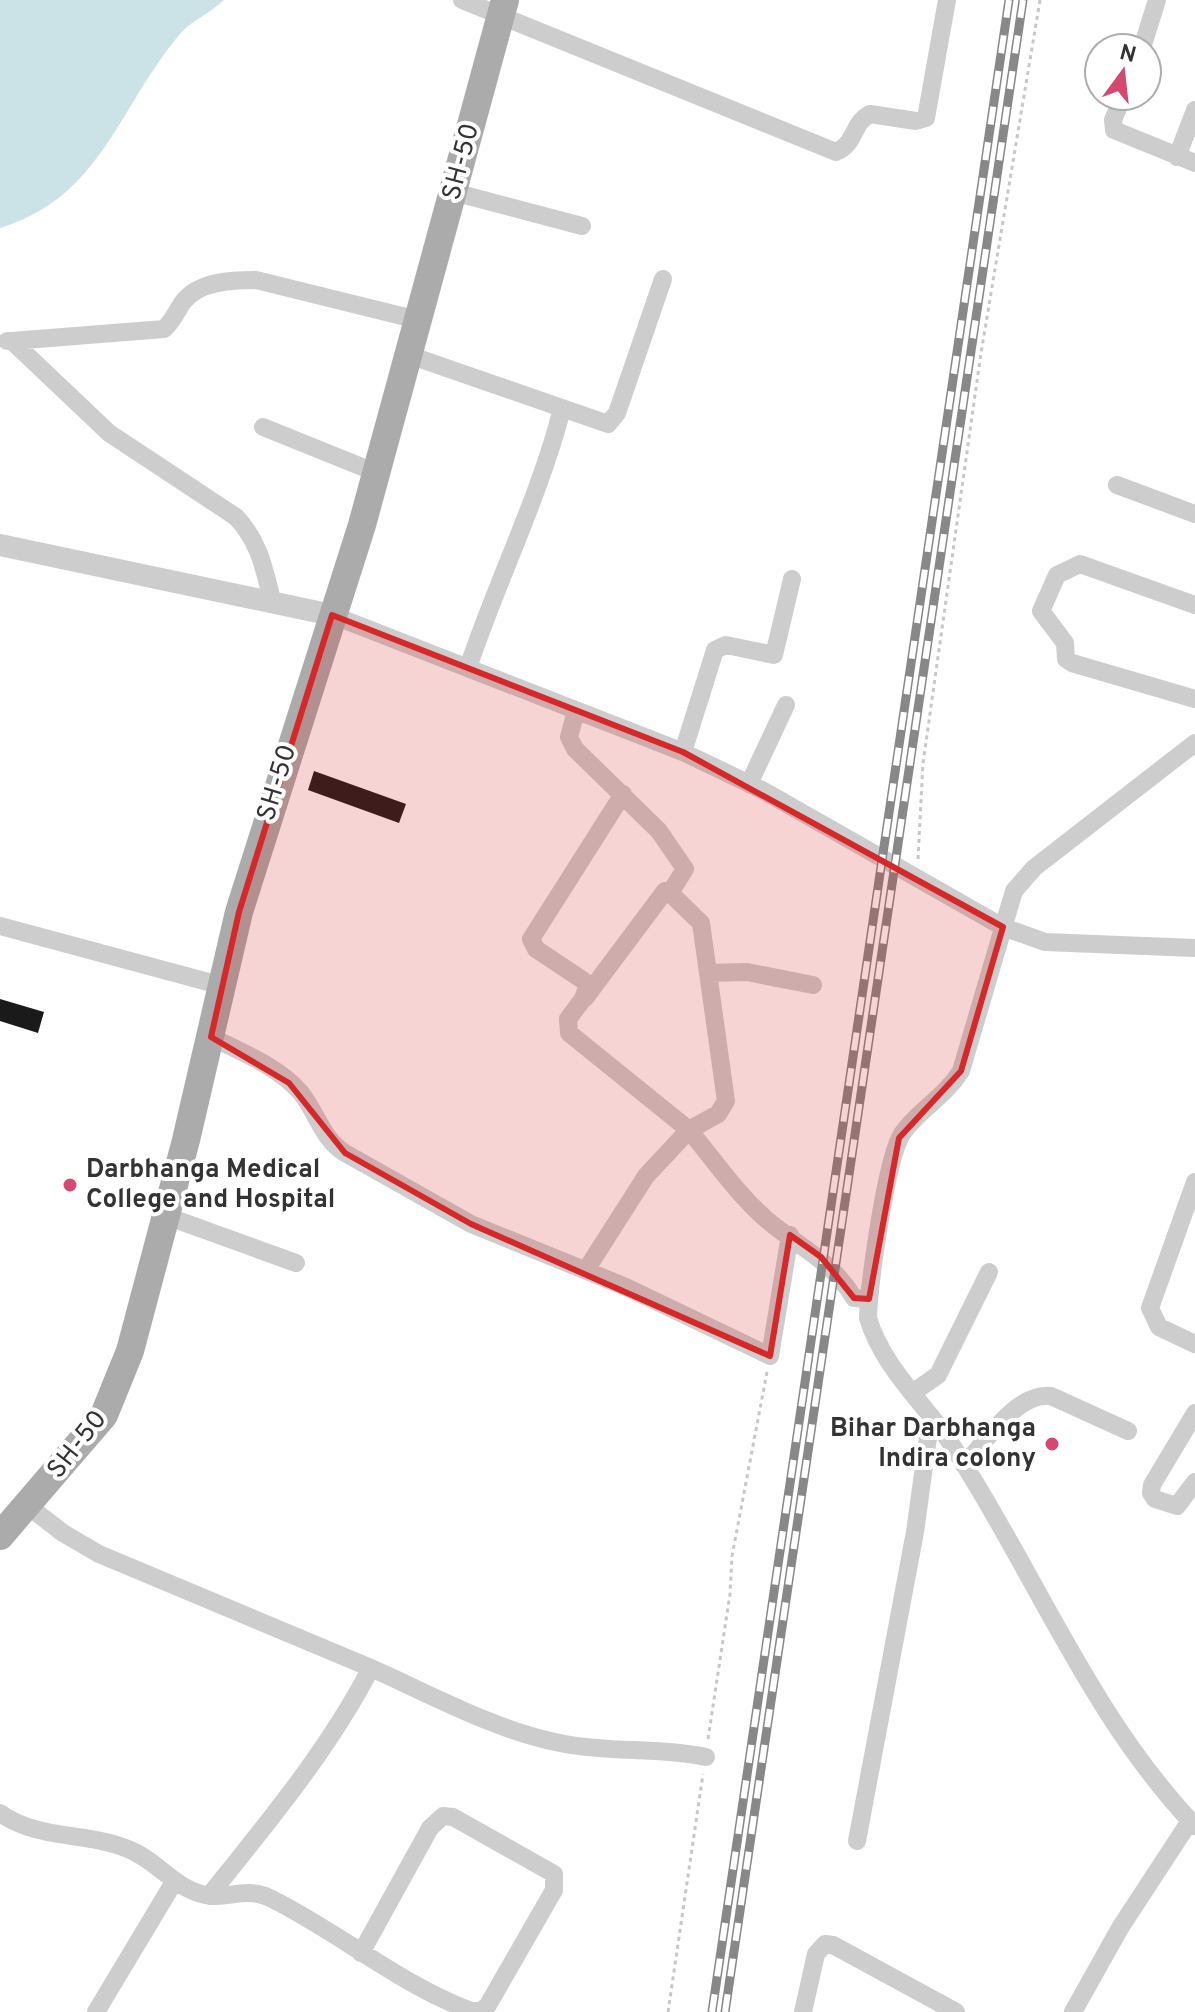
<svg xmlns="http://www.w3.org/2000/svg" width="1195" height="2012" font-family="Overpass,sans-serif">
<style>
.water{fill:#cbe2e7}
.building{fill:#1a1a1a}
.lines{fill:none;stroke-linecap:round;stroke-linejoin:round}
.path{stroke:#c7c7c7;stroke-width:3;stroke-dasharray:4 4;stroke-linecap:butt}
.minor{stroke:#cdcdcd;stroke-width:18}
.tertiary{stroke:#cdcdcd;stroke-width:22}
.primary{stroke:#ababab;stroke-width:28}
.rail-casing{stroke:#888;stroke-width:9}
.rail{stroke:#fff;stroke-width:6;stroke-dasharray:18;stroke-linecap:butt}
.marked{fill:#d62828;fill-opacity:0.2;stroke:#d62828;stroke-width:6;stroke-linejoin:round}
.poi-dot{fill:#d54971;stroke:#fff;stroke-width:3}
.labels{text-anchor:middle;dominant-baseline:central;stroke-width:8;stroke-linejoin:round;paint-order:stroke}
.street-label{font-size:26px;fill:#333;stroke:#fff}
.poi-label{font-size:26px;font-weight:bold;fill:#333;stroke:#fff;text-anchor:start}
</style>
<rect width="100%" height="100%" fill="#fff"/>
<path class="water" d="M 0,0 L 224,0 C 211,13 192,20 180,34 C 118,107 102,197 0,228 Z"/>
<path class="building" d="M 314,771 L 406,804 L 399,823 L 308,790 Z
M 0,999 L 44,1012 L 38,1033 L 0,1021 Z"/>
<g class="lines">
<path class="path" d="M 918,859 L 923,763 L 981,353 L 1040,0
M 708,1739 L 730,1594 L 732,1556 L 767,1372
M 668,2012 L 703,1774"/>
<path class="minor" d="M 462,0 L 836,152 C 856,144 852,123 870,114 L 916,121 L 926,118 L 947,0
M 1142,48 L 1157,0
M 1123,96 L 1113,120 L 1114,130 L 1195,163
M 1177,157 L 1195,110
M 453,192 L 582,226
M 7,341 L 12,341 L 109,433 L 236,517 C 259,541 264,568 272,600
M 12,341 L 164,329 C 173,321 176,312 183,302 C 199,281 232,280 256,280 L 418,320
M 409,355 L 608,424 L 617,413 L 663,279
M 263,427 L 377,473
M 1117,485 L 1195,514
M 1195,605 L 1080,564 L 1057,575 L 1041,611 L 1065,643 L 1066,659 L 1072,663 L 1195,699
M 332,615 L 683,752 L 764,791 L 1003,927 L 1045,942 L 1195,948
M 468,668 C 497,581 539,498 562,409
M 576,711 L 569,737 L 575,749 L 659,831 L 685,869 L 670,893 L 701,923 L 726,1101 L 718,1114 L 689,1130 C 714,1160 737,1194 767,1220 C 799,1247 832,1261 854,1298 L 869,1299
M 1195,743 L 1034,868 L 1014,891 L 961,1071 C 944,1098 917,1111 902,1134 C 886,1159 869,1285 868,1318 C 879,1355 905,1384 929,1414 C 946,1434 960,1457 973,1479 C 1045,1597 1099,1725 1195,1826
M 683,752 L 715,650 L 726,645 L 774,655 L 792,579
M 749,784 L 786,705
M 0,926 L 223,986
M 708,973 L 747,972 L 813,985
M 585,998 L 665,891
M 211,1037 C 241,1052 279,1067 301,1093 C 317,1113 322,1139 345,1153 L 471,1224 L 626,1287 L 770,1356 L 790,1235
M 1195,1182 L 1150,1308 L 1159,1327 L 1195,1344
M 166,1216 L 296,1263
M 586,1270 L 646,1176 L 689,1130 L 569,1033 L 568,1019 L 583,999 L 587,987 L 584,981 L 536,949 L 531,939 L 623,794
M 912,1393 L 938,1375 L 989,1272
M 1195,1413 L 1152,1485 L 1151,1493 L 1155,1499 L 1177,1506 L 1195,1482
M 964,1465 C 986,1442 1016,1392 1051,1396 L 1128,1431
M 28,1506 L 63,1533 L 99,1554 L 371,1668 C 327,1752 268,1822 209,1896
M 371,1668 C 434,1696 498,1732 565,1744 C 612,1753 659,1747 706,1757
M 0,1813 C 37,1840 87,1832 128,1849 C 157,1860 173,1888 205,1895 C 227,1900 245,1886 270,1898 C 339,1932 399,1984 471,2011 L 481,2011 L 488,2005 L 554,1890 L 554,1874 L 453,1817 L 443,1816 L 430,1828 L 361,1953
M 857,1841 L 915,1532 L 931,1416
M 96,2012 L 174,1882
M 803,2012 L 816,1954 L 825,1944 L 833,1945 L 956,2012
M 1073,2012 L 1120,1928 L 1190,1821"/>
<path class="tertiary" d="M 0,545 L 332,615"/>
<path class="primary" d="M 0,1536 L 104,1415 L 130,1351 L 186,1140 L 239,912 L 362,525 L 505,0"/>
<g class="rail-casing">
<path id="rail" d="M 712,2012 L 1009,0
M 725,2012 L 1023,0"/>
</g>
<use href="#rail" class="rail"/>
</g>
<path class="marked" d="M 332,615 L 683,752 L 1003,927 L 961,1071 L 899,1138 L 869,1299 L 854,1298 L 821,1257 L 790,1235 L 770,1356 L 471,1224 L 345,1153 L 289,1083 L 211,1037 L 239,912 Z"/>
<g class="poi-dot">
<circle cx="70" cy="1185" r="8"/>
<circle cx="1052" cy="1444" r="8"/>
</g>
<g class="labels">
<g class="street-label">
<text transform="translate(462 162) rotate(-75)">SH-50</text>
<text transform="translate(278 783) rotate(-73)">SH-50</text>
<text transform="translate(78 1445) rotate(-52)">SH-50</text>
</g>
<g class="poi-label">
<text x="86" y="1170">Darbhanga Medical<tspan x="86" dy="30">College and Hospital</tspan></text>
<text x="1036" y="1429" text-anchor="end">Bihar Darbhanga<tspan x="1036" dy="30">Indira colony</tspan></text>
</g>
</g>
<g transform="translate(1123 72) rotate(15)"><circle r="38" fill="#ffffff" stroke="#adadad" stroke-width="2"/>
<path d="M0-6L14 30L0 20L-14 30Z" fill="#d54971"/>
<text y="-12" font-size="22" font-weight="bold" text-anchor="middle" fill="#333333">N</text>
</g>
</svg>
